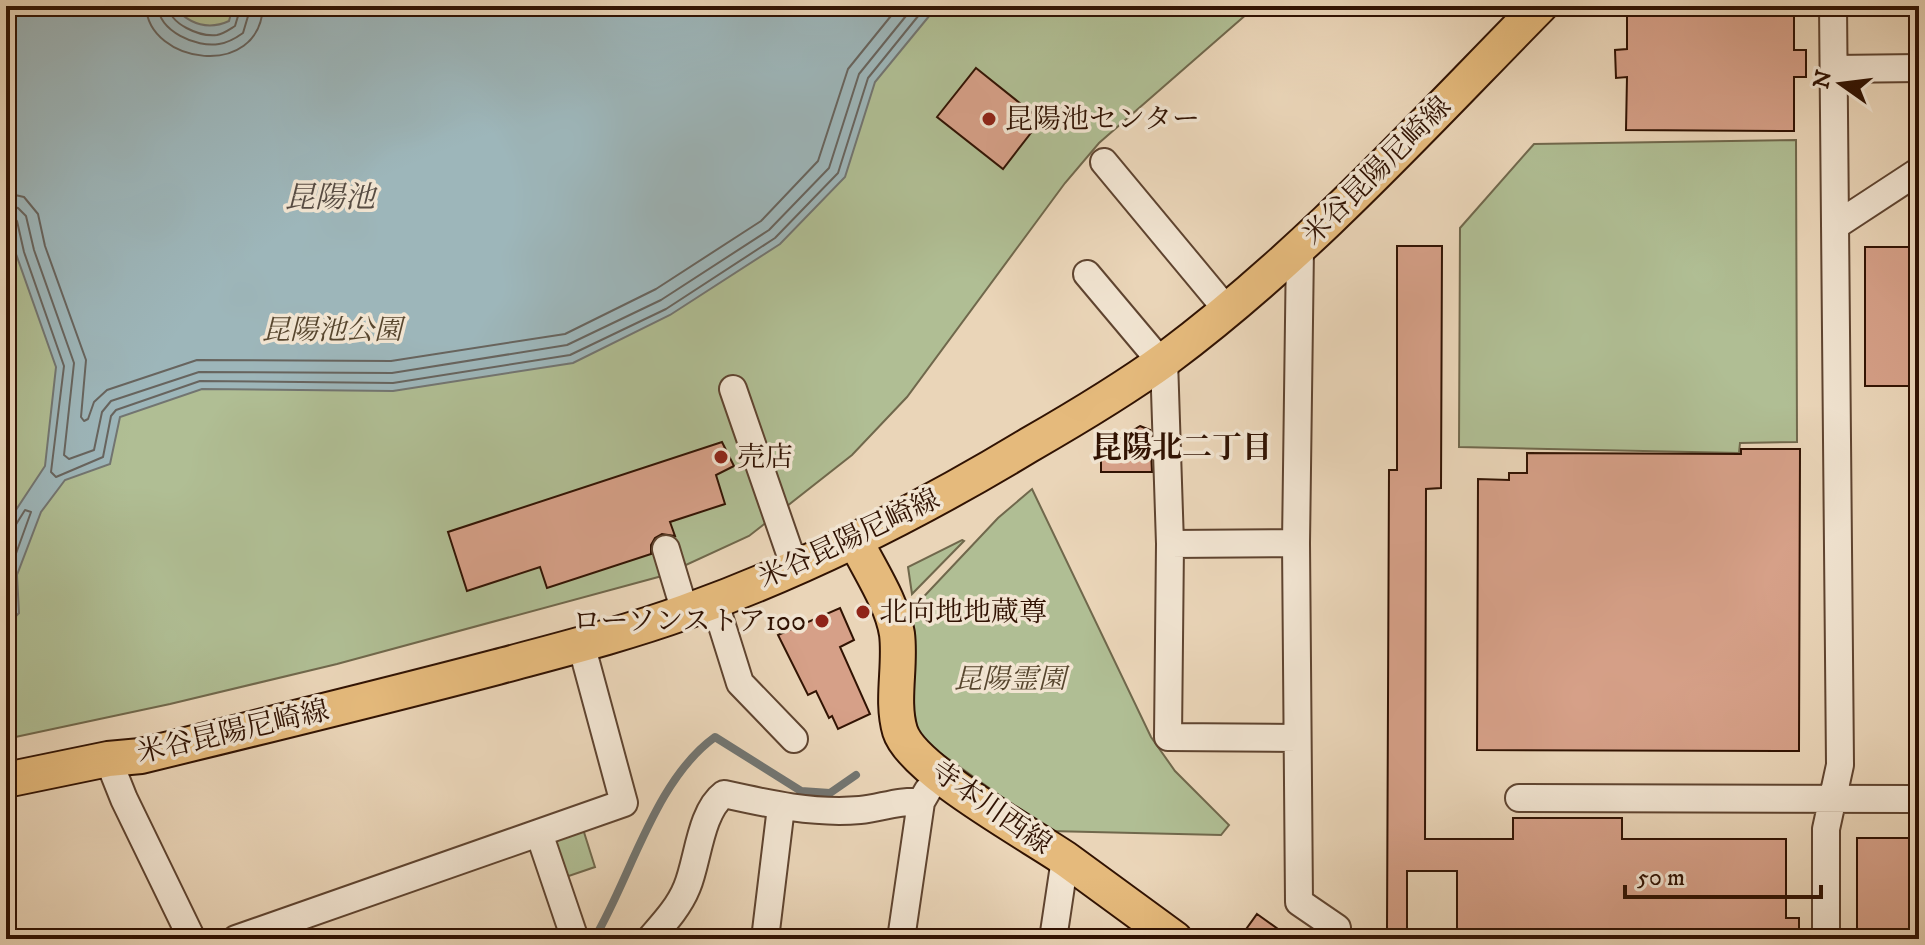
<svg xmlns="http://www.w3.org/2000/svg" width="1925" height="945" font-family="'IM FELL DW Pica','Noto Serif JP',serif">
<style>
.green{fill:#b0be94;stroke:#70684c;stroke-width:2}
.water{fill:#9db6ba;stroke:#727571;stroke-width:2}
.lines{fill:none;stroke-linecap:round;stroke-linejoin:round}
.shore{stroke:#67645e;stroke-width:2}
.stream{stroke:#727571;stroke-width:8}
.building{fill:#d6a088;stroke:#311303;stroke-width:2}
.minor-casing{stroke:#5f4430;stroke-width:30}
.major-casing{stroke:#311303;stroke-width:38}
.minor{stroke:#f1e4d1;stroke-width:26}
.major{stroke:#e5ba7c;stroke-width:34}
.poi-dot{fill:#8f2418;stroke:#f1e4d1;stroke-width:3}
.labels{text-anchor:middle;dominant-baseline:central;stroke-width:7;stroke-linejoin:round;paint-order:stroke}
.poi-label{font-size:28px;fill:#311303;stroke:#f1e4d1;text-anchor:start}
.street-label{font-size:28px;fill:#311303;stroke:#f1e4d1}
.park-label{font-size:28px;font-style:italic;fill:#57462e;stroke:#f1e4d1}
.water-label{font-size:30px;font-style:italic;fill:#574c43;stroke:#f1e4d1}
.neighbourhood-label{font-size:30px;font-weight:bold;fill:#311303;stroke:#f1e4d1}
</style>
<rect width="100%" height="100%" fill="#ead5b8"/>
<filter id="stains"><feTurbulence type="fractalNoise" baseFrequency=".0025" numOctaves="4"/><feColorMatrix values="0 0 0 0 .2 0 0 0 0 .09 0 0 0 0 .02 0 0 0 .5 -.17"/></filter>
<radialGradient id="worn" r=".72"><stop offset=".6" stop-color="#630" stop-opacity="0"/><stop offset="1" stop-color="#630" stop-opacity=".3"/></radialGradient>
<path class="green" d="M 6,6 L 1256,6 L 1099,143 L 1065,183 L 907,397 L 852,455 L 749,536 L 662,576 L 337,664 L 170,704 L 6,739 Z
M 1796,140 L 1797,442 L 1740,443 L 1739,453 L 1459,447 L 1460,228 L 1534,144 Z
M 1032,489 L 1151,737 L 1175,771 L 1229,825 L 1221,835 L 1049,831 L 922,740 L 908,708 L 914,607 L 998,518 Z
M 962,540 L 964,541 L 912,594 L 908,567 Z
M 583,829 L 595,867 L 560,879 L 550,840 Z"/>
<path class="water" d="M 6,6 L 173,6 C 189,24 207,31 229,21 L 233,6 L 965,6 L 930,15 L 875,82 L 845,177 L 780,244 L 670,315 L 573,363 L 393,391 L 202,389 L 120,417 L 110,464 L 65,480 L 41,512 L 17,575 L 19,613 L 6,626 L 6,525 L 45,466 L 56,367 L 16,254 L 6,205 Z"/>
<g class="lines">
<path class="shore" d="M 146,6 C 148,64 260,81 263,6
M 158,6 C 159,31 196,48 219,44 C 227,43 236,38 243,33 L 251,6
M 168,6 C 170,24 199,37 217,35 C 223,34 230,29 235,26 L 241,6
M 6,193 L 24,197 L 38,214 L 45,246 L 86,360 L 81,417 L 84,421 L 88,419 L 94,402 L 107,390 L 197,360 L 391,361 L 565,334 L 656,289 L 761,221 L 818,161 L 848,69 L 899,6
M 6,205 L 18,208 L 26,216 L 34,250 L 74,363 L 64,455 L 69,459 L 94,450 L 102,412 L 111,401 L 199,372 L 392,373 L 567,345 L 661,300 L 769,230 L 829,168 L 859,74 L 914,6
M 6,215 L 13,216 L 17,221 L 24,252 L 64,366 L 51,472 L 56,477 L 103,457 L 111,416 L 116,410 L 200,381 L 393,383 L 570,355 L 666,309 L 775,238 L 838,173 L 868,78 L 923,10 L 932,6
M 6,528 L 15,526 L 25,510 L 31,512 L 9,573 L 11,608 L 6,615"/>
<path class="stream" d="M 594,939 C 631,877 655,780 715,737 L 801,791 L 830,793 L 856,775"/>
</g>
<path class="building" d="M 1627,6 L 1794,6 L 1794,50 L 1806,50 L 1806,77 L 1794,77 L 1794,131 L 1626,130 L 1627,77 L 1616,78 L 1615,50 L 1627,49 Z
M 976,68 L 1041,120 L 1003,169 L 937,117 Z
M 1397,246 L 1442,246 L 1441,488 L 1426,489 L 1425,839 L 1513,839 L 1513,818 L 1622,818 L 1622,839 L 1786,839 L 1786,918 L 1799,918 L 1799,939 L 1457,939 L 1457,871 L 1407,871 L 1407,931 L 1387,931 L 1389,470 L 1397,470 Z
M 1865,247 L 1919,247 L 1919,386 L 1865,386 Z
M 1140,426 L 1150,430 L 1152,472 L 1101,472 L 1101,450 Z
M 722,442 L 734,466 L 716,475 L 725,504 L 670,522 L 675,536 L 662,534 L 655,538 L 651,545 L 651,554 L 547,588 L 540,567 L 467,591 L 448,532 Z
M 1741,449 L 1800,449 L 1799,751 L 1477,750 L 1478,479 L 1509,480 L 1509,473 L 1527,473 L 1527,453 L 1741,454 Z
M 840,608 L 854,640 L 840,647 L 870,714 L 838,729 L 832,716 L 829,718 L 816,691 L 808,695 L 778,635 Z
M 1857,838 L 1919,838 L 1919,939 L 1857,939 Z
M 1257,914 L 1292,939 L 1239,939 Z"/>
<g class="lines">
<g class="minor-casing">
<path id="minor" d="M 1834,69 L 1919,68
M 1104,162 L 1227,310
M 1835,226 L 1919,171
M 1300,248 L 1296,543 L 1299,902 L 1337,928 L 1329,939
M 1087,274 L 1161,362
M 1164,360 L 1170,544 L 1168,737 L 1297,738
M 733,389 L 795,568
M 1170,544 L 1296,543
M 666,549 L 685,612
M 714,600 L 740,683 L 794,739
M 108,759 L 124,799 L 192,939
M 1519,798 L 1919,799
M 539,833 L 575,939
M 236,939 L 624,803 L 581,644
M 650,939 C 664,923 679,907 687,887 C 698,861 700,812 724,794 C 769,804 814,814 860,810 C 881,808 899,800 921,802
M 765,939 L 781,807
M 901,939 L 921,802 L 928,790
M 1053,939 L 1065,859
M 1826,939 L 1826,829 L 1840,765 L 1833,6"/>
</g>
<g class="major-casing">
<path id="major" d="M 855,540 C 869,569 892,602 897,634 C 901,666 891,701 900,731 C 912,770 1031,835 1067,860 C 1103,886 1139,913 1175,939
M 6,780 L 108,759 L 141,756 C 260,727 379,698 497,667 C 560,650 624,634 685,612 C 805,569 920,511 1029,445 C 1076,418 1123,390 1167,358 C 1305,255 1420,128 1540,6"/>
</g>
<use href="#minor" class="minor"/>
<use href="#major" class="major"/>
</g>
<g class="poi-dot">
<circle cx="989" cy="119" r="8"/>
<circle cx="721" cy="457" r="8"/>
<circle cx="863" cy="612" r="8"/>
<circle cx="822" cy="621" r="8"/>
</g>
<g class="labels">
<g class="poi-label">
<text x="1005" y="119">昆陽池センター</text>
<text x="737" y="457">売店</text>
<text x="879" y="612">北向地地蔵尊</text>
<text x="806" y="621" text-anchor="end">ローソンストア100</text>
</g>
<g class="street-label">
<text transform="translate(1377 171) rotate(-45)">米谷昆陽尼崎線</text>
<text transform="translate(849 539) rotate(-25)">米谷昆陽尼崎線</text>
<text transform="translate(233 732) rotate(-13)">米谷昆陽尼崎線</text>
<text transform="translate(991 808) rotate(35)">寺本川西線</text>
</g>
<g class="park-label">
<text x="332" y="330">昆陽池公園</text>
<text x="1010" y="679">昆陽霊園</text>
</g>
<g class="water-label">
<text x="330" y="198">昆陽池</text>
</g>
<g class="neighbourhood-label">
<text x="1182" y="448">昆陽北二丁目</text>
</g>
</g>
<rect width="1925" height="945" fill="none" stroke="#ead5b8" stroke-width="32"/>
<rect x="8" y="8" width="1909" height="929" fill="none" stroke="#311303" stroke-width="4"/>
<rect x="16" y="16" width="1893" height="913" fill="none" stroke="#311303" stroke-width="2"/>
<g transform="translate(1841 84) rotate(284)" stroke="#f1e4d1" stroke-width="6" paint-order="stroke">
<path d="M0-6L14 30L0 20L-14 30Z" fill="#311303"/>
<text y="-12" font-size="22" font-weight="bold" text-anchor="middle" fill="#311303">N</text>
</g>
<path d="M1625 885v12h196v-12" fill="none" stroke="#311303" stroke-width="4"/>
<text x="1637" y="885" font-size="24" fill="#311303" stroke="#f1e4d1" stroke-width="6" paint-order="stroke">50 m</text>
<rect width="100%" height="100%" filter="url(#stains)"/>
<rect width="100%" height="100%" fill="url(#worn)"/>
</svg>
